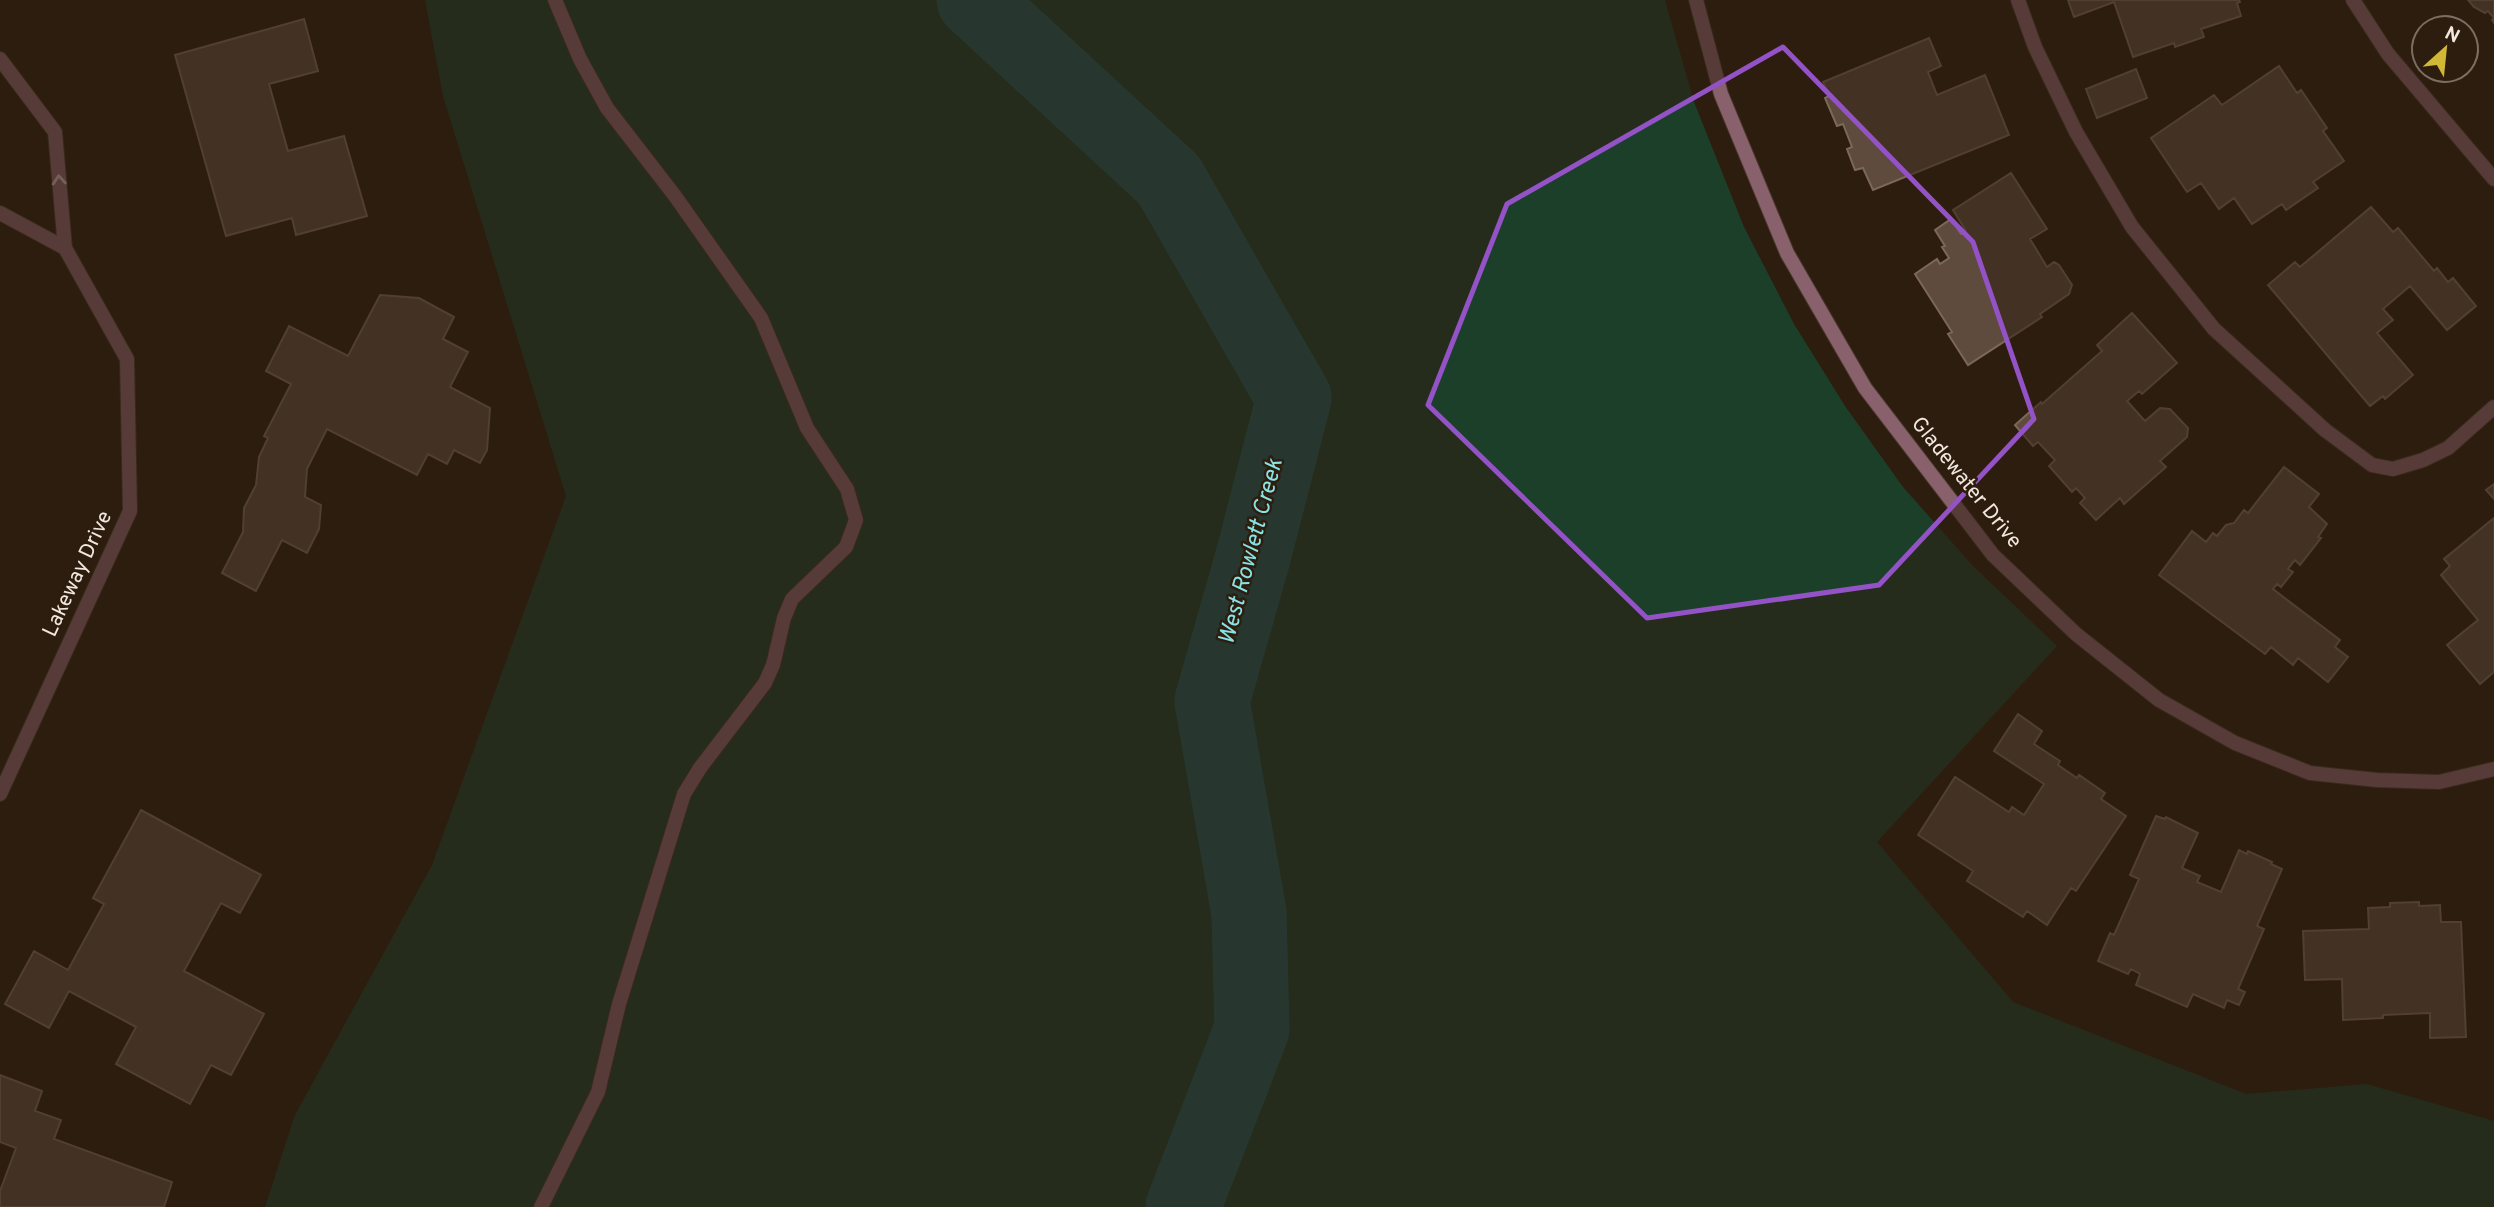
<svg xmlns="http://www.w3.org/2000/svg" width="2494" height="1207" font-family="Overpass,sans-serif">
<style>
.green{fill:#1c3f2a}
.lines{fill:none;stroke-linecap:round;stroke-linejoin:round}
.river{stroke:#215859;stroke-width:75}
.building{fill:#5e4b3d;stroke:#7c6859;stroke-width:2}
.service-casing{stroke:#49392c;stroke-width:16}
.minor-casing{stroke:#49392c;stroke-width:16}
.service{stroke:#89616c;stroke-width:14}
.minor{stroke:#89616c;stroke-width:14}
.oneway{stroke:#c9b2b1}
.marked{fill:none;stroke:#9352c5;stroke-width:5;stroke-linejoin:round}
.labels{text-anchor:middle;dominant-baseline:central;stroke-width:5;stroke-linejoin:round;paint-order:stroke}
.street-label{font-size:21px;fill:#f3e8df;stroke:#2d1d0f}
.water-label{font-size:23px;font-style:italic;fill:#88e3e4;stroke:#2d1d0f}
</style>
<rect width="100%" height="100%" fill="#2d1d0f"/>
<path class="green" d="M 425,0 L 1665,0 L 1694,102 L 1744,227 L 1794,324 L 1845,406 L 1903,487 L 1973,566 L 2057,646 L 1877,842 L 2013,1002 L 2246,1094 L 2367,1084 L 2494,1121 L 2494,1207 L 265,1207 L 295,1115 L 432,865 L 566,496 L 443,96 Z"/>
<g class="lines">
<path class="river" d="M 974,0 L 1169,180 L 1294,398 L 1253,557 L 1212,701 L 1249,913 L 1252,1029 L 1183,1207"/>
</g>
<path class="building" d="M 2068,0 L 2239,0 L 2240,2 L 2237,3 L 2241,16 L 2201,29 L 2204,37 L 2175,47 L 2174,43 L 2133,57 L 2114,2 L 2074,17 Z
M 2468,0 L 2494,0 L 2494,23 L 2492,20 L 2494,18 L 2488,11 L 2485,13 L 2474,7 Z
M 304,19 L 318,71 L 269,84 L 288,151 L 344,136 L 367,216 L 296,235 L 292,218 L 226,236 L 175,55 Z
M 1929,38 L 1941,66 L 1928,72 L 1937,95 L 1985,75 L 2009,135 L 1873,190 L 1863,168 L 1855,170 L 1847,149 L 1852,147 L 1843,124 L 1837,126 L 1825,98 L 1829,96 L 1823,82 Z
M 2279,66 L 2297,93 L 2301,90 L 2327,128 L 2323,131 L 2344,161 L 2313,182 L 2318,188 L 2286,210 L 2282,204 L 2252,224 L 2234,198 L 2219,209 L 2201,183 L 2187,192 L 2151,138 L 2214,95 L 2222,105 Z
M 2136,69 L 2147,98 L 2097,118 L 2086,89 Z
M 2011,173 L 2047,229 L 2030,239 L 2047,267 L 2054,262 L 2059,265 L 2072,285 L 2069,294 L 2040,314 L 2042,317 L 1968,365 L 1948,334 L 1952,332 L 1915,274 L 1937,259 L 1940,264 L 1949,258 L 1942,247 L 1945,246 L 1935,230 L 1951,219 L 1961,234 L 1966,231 L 1953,210 Z
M 2371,207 L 2393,232 L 2398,228 L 2434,271 L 2437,268 L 2448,282 L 2453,278 L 2476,306 L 2447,330 L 2410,286 L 2383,309 L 2393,320 L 2377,333 L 2413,375 L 2385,399 L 2383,396 L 2370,406 L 2268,285 L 2295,262 L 2300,267 Z
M 380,295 L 419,298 L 454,317 L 443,339 L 468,352 L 450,387 L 490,408 L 487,450 L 480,463 L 454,450 L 447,464 L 428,454 L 417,475 L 327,429 L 307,469 L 305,497 L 321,505 L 319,529 L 307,553 L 282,540 L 256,591 L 222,573 L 243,532 L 244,508 L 256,485 L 259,457 L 268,438 L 264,436 L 291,384 L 266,371 L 289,326 L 348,356 Z
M 2132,313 L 2177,363 L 2142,394 L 2139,391 L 2127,401 L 2145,421 L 2160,408 L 2170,409 L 2188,428 L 2187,437 L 2160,461 L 2166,467 L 2124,504 L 2120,498 L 2096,520 L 2080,503 L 2085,498 L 2076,488 L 2072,492 L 2049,466 L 2055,460 L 2038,442 L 2033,446 L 2015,425 L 2041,402 L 2042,404 L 2102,351 L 2097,345 Z
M 2284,467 L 2319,494 L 2309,507 L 2327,524 L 2318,537 L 2321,538 L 2300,565 L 2295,560 L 2288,569 L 2293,572 L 2281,587 L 2277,584 L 2273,589 L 2340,640 L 2335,647 L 2348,657 L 2328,682 L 2298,658 L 2293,665 L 2271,647 L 2265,654 L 2159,575 L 2192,531 L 2206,542 L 2213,533 L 2217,536 L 2226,525 L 2234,523 L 2244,510 L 2248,513 Z
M 2494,484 L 2494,499 L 2486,490 Z
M 2494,518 L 2494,672 L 2480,684 L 2447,645 L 2478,620 L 2441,575 L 2450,566 L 2444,559 Z
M 2018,714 L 2042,731 L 2034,744 L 2060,761 L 2058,765 L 2077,778 L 2079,775 L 2105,793 L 2101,799 L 2126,816 L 2076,891 L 2071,888 L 2047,925 L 2027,911 L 2023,917 L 1967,881 L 1973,871 L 1918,835 L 1955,777 L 2009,812 L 2012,807 L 2024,815 L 2044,784 L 1994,751 Z
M 141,810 L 261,875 L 240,913 L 221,903 L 184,971 L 264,1014 L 231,1075 L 211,1065 L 190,1104 L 116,1064 L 136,1027 L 69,991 L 49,1028 L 5,1004 L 34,951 L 68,970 L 104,904 L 93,898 Z
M 2156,816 L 2165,819 L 2166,817 L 2198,833 L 2182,868 L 2200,876 L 2197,882 L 2221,892 L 2239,850 L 2247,854 L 2248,851 L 2272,862 L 2271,864 L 2282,869 L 2257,926 L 2264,929 L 2238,989 L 2245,992 L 2239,1005 L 2227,1000 L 2224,1008 L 2193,994 L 2187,1007 L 2136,985 L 2140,974 L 2131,969 L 2128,974 L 2098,961 L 2110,933 L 2114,935 L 2139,879 L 2130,875 Z
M 2419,902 L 2419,906 L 2440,905 L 2441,922 L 2461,922 L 2466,1037 L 2430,1038 L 2430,1013 L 2383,1015 L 2383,1018 L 2343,1020 L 2342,979 L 2305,980 L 2303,931 L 2369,929 L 2368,908 L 2390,907 L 2390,903 Z
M 0,1075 L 42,1091 L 35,1111 L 61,1120 L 54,1139 L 172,1182 L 164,1207 L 0,1207 L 0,1191 L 16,1148 L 0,1142 Z"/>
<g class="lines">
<g class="service-casing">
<path id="service" d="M 2018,0 L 2035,47 L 2076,132 L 2132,227 L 2214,329 L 2325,430 L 2372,465 L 2393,469 L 2423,460 L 2448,448 L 2494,407
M 541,1207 L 598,1092 L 619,1004 L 684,794 L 700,768 L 765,683 L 773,665 L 784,618 L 792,599 L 846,547 L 856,520 L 847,489 L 807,428 L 761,318 L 675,196 L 607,108 L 580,59 L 555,0"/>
</g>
<g class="minor-casing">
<path id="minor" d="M 1696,0 L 1721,94 L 1787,253 L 1865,388 L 1993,555 L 2076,634 L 2159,700 L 2235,743 L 2310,773 L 2377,780 L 2439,782 L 2494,769
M 2353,0 L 2388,54 L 2494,179
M 0,59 L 55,132 L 65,248 L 127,359 L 130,511 L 0,794
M 0,213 L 65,248"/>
</g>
<use href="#service" class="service"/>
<use href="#minor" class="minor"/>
</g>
<defs><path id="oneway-chevron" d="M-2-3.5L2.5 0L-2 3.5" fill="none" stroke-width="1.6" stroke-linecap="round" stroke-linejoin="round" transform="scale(1.75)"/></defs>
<use class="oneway" href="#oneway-chevron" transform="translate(59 180) rotate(-95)"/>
<path d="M0 0H2494V1207H0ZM 1783,47 L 1973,242 L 2034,419 L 1879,585 L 1647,618 L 1428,405 L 1507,204 Z" fill="#2d1d0f" fill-opacity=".55" fill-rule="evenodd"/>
<path class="marked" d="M 1783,47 L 1973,242 L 2034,419 L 1879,585 L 1647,618 L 1428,405 L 1507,204 Z"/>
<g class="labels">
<g class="street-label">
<text transform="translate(1966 483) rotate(51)">Gladewater Drive</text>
<text transform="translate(78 574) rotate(-65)">Lakeway Drive</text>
</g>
<g class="water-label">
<text transform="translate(1252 552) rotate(-75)">West Rowlett Creek</text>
</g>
</g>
<g transform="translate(2445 49) rotate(27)"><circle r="33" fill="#2d1d0f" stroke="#7c6e62" stroke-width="2"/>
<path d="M0-5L12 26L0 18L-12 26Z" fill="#d0b736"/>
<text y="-10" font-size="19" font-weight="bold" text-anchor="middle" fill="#f3e8df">N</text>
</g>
</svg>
